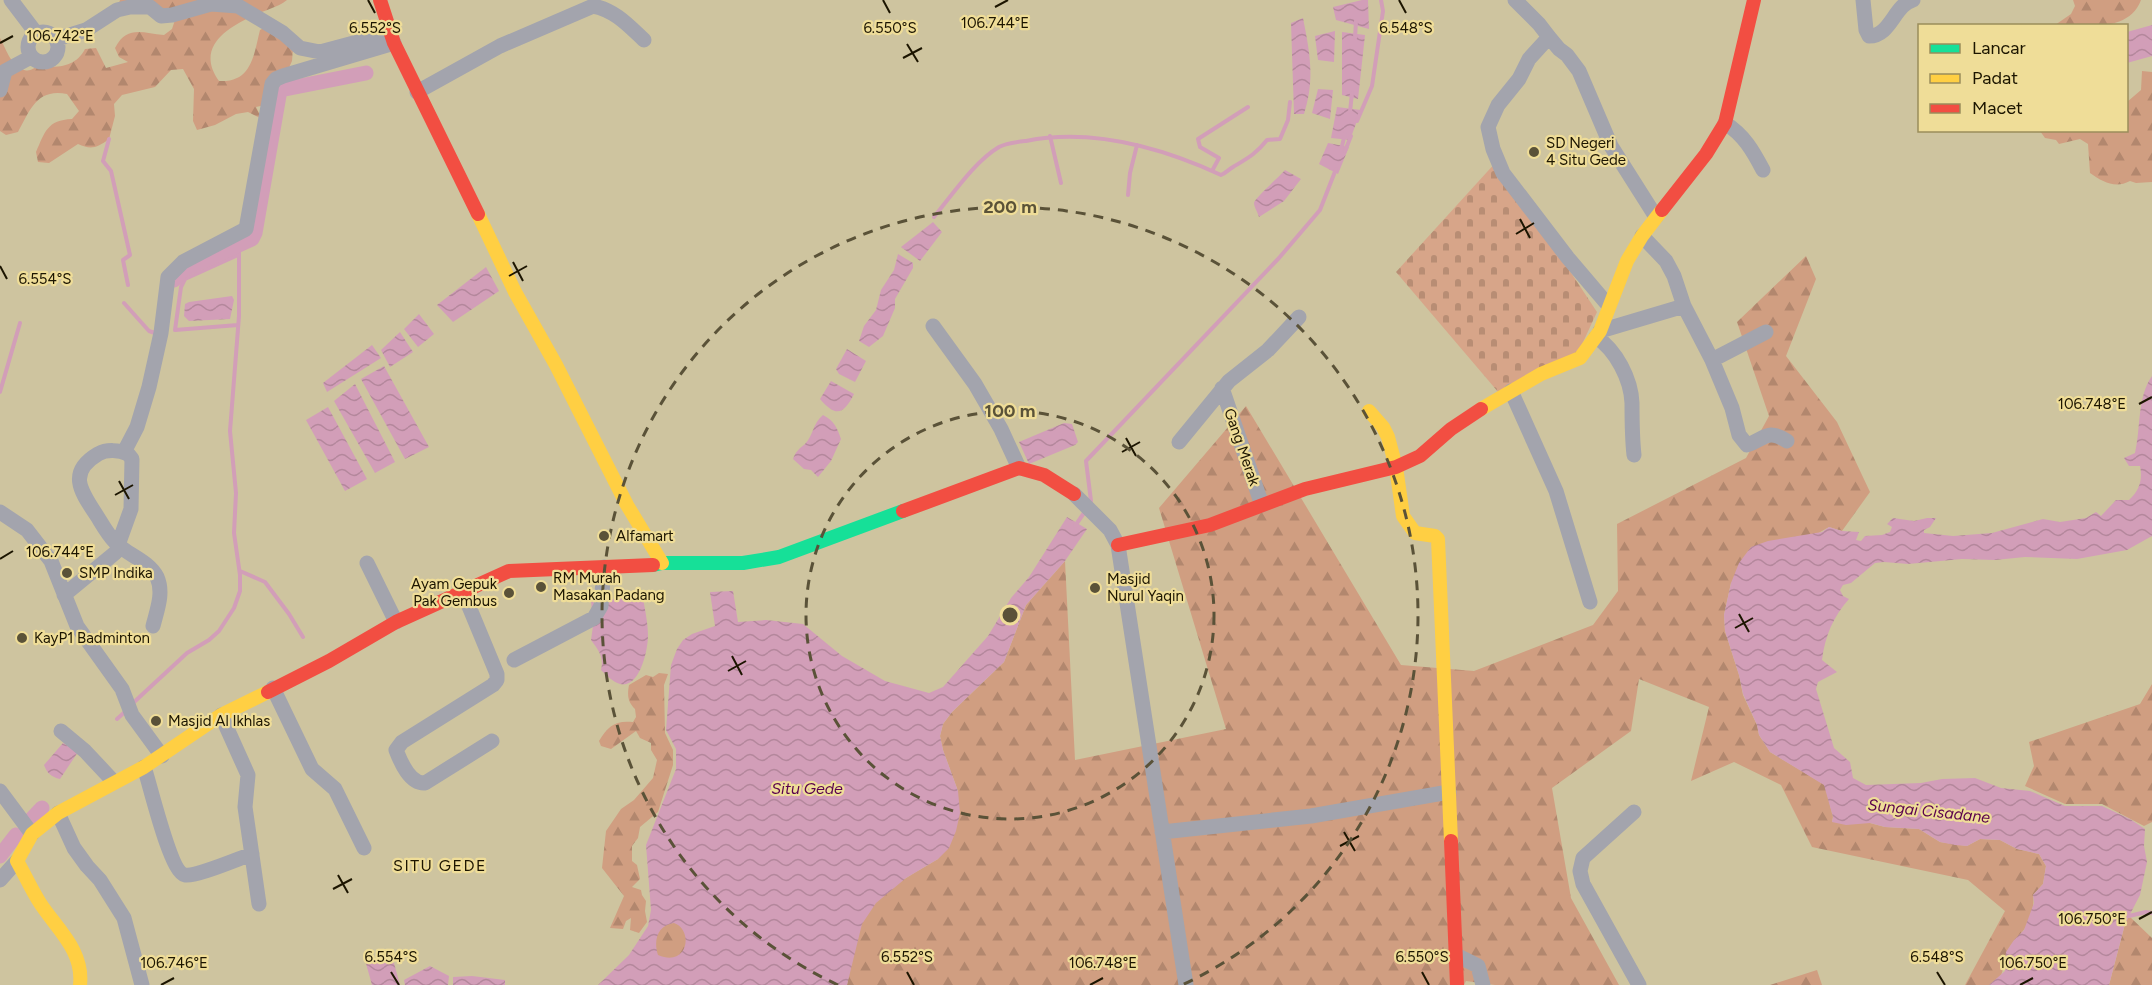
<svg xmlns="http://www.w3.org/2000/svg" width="2152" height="985" font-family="Figtree,sans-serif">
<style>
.forest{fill:url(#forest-firs)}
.cemetery{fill:url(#cemetery-stones)}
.water{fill:url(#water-waves);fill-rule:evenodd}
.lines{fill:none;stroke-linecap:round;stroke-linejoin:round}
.stream{stroke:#d29eb8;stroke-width:4}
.canal{stroke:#d29eb8;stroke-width:15}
.street{stroke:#a3a4ad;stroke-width:15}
.fast{stroke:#16e098;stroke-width:14}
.slow{stroke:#ffcf43;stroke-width:14}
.jam{stroke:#f24e42;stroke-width:14}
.ticks{fill:none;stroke:#1c1500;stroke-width:2}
.ring{fill:none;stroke:#5a5238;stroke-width:3;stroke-dasharray:10 8}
.poi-dot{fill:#5a5238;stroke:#efdd98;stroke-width:2}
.labels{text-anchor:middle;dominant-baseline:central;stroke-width:4.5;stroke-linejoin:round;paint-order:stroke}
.poi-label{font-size:15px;fill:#1c1500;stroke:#efdd98;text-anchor:start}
.street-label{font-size:15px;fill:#1c1500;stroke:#efdd98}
.water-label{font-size:16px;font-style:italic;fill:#59014d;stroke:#efdd98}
.neighbourhood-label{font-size:16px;letter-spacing:1.5px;fill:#1c1500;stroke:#efdd98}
.ticks-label{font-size:15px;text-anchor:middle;fill:#1c1500;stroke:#efdd98;stroke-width:4.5;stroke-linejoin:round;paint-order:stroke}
.centre{fill:#5a5238;stroke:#efdd98;stroke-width:3}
.ring-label{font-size:18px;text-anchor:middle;font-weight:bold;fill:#5a5238;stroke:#efdd98;stroke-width:4.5;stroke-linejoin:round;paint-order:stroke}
</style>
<defs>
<pattern id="forest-firs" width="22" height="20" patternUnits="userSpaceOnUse" patternTransform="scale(1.5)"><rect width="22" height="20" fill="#d09e81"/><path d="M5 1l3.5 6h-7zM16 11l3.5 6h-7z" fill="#b2876e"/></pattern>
<pattern id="cemetery-stones" width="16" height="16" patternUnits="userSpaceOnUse" patternTransform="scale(1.5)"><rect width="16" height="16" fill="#d7a589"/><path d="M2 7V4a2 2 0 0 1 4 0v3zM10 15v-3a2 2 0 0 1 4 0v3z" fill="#b88d74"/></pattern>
<pattern id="water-waves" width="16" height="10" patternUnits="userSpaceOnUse" patternTransform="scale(1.5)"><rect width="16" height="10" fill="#d29eb8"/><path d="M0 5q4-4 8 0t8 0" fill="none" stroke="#b4879c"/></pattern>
</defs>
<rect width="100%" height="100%" fill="#cec49f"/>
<path class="forest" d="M 120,0 L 287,0 C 277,8 264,10 253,16 C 224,29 196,49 219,81 C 252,83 254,54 260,30 L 269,25 L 293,49 L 292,61 L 287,72 L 287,89 L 280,90 L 274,103 L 256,107 L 262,119 L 248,112 L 236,114 L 215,125 L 197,130 L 193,121 L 194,89 L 183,69 L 171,70 L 155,87 L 122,95 L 114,104 L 115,116 L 109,139 C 97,148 91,150 78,144 L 49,163 L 38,162 L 36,152 C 45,132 47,120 72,119 L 79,111 L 67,94 C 37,88 30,110 18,132 L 6,135 L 0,131 L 0,38 C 5,47 11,65 22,69 C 30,73 32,68 40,66 C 43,66 46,67 49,67 C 65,67 78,63 85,49 L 96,48 L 106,68 L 128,62 L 119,57 L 115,48 C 127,25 142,33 164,35 L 172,29 L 175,20 L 118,6 Z
M 2073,0 L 2141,0 C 2129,33 2083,26 2055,25 L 2071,14 L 2075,6 Z
M 2142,71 L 2152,72 L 2152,182 L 2136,183 L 2130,181 C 2115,189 2103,182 2090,173 L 2088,144 L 2080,139 L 2059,144 L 2056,140 L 2045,138 L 2040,131 L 2126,130 L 2127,102 L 2141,90 Z
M 1806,256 L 1816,279 L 1786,356 L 1837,422 L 1870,492 L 1842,531 L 1829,527 L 1731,583 L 1724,615 L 1725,631 L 1739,675 L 1743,695 L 1757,725 L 1759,735 L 1770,752 L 1825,785 L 1833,817 L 1832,822 L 1870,823 L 1885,827 L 1919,829 L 1940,842 L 1967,846 L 1980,839 L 2000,840 L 2017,849 L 2039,854 L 2046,866 L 2043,884 L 2033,895 C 2035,906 2030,922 2023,931 C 2018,938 2012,942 2008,950 C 2001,962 2008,978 1989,985 C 1983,985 1971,985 1965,985 L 2005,911 L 1968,880 L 1812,847 L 1781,785 L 1734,762 L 1691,781 L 1709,707 L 1639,679 L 1631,731 L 1552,788 L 1571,898 L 1619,985 L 1495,985 L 1466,981 L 1464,985 L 847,985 C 851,965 854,944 861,925 C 873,894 911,875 938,859 L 958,791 L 943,750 L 940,736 L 943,724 L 952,712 L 1004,662 L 1026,605 L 1065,561 L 1075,760 L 1226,729 L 1159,508 L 1246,406 L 1401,665 L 1474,671 L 1593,625 L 1618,591 L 1617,524 L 1746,458 L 1769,416 L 1737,322 Z
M 659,673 L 668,674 L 664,685 L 665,733 L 673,750 L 673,765 L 658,812 L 640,827 L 638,838 L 632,846 L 632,861 L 637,865 L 640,879 L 632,887 L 641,890 L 642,895 L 646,901 L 645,911 L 647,922 L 639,933 L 630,930 L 631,918 L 626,921 L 623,929 L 610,928 L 624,896 L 602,868 L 606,831 L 621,809 L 634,800 L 653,778 L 657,760 L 651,750 L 651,743 L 640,738 L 636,731 L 611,749 L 601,746 L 599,741 C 608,726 615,720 633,722 L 636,717 L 635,709 C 628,702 627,696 629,685 L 646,675 L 653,677 Z
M 2152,684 L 2152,822 L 2144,826 L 2102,804 L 2065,804 L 2025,786 L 2034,766 L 2029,742 L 2140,704 Z
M 2129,916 L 2152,938 L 2152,985 L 2109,985 L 2125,924 Z
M 682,921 L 697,961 L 645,965 L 661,922 Z
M 1817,970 L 1822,985 L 1770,985 Z"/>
<path class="cemetery" d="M 1497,161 L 1597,312 L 1578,353 L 1499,393 L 1396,272 Z"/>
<path class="water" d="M 1362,0 L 1368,0 L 1369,29 L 1336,20 L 1333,7 Z
M 1303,18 C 1310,53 1315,79 1304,114 L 1294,114 L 1291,23 Z
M 2152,25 L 2152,56 L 2127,63 L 2127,32 Z
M 1335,31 L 1334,62 L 1318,60 L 1315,36 Z
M 1342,32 L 1365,35 L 1358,99 L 1342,95 Z
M 1318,89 L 1333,90 L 1330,119 L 1312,113 Z
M 1337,107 L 1361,110 L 1350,140 L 1331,138 Z
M 1328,143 L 1349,147 L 1338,174 L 1319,164 Z
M 1285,170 L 1301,179 L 1284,201 L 1259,217 C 1258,213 1254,207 1254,203 C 1254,199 1280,176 1285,170 Z
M 933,222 L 942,232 L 920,261 L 901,247 Z
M 898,254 L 913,263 L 913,268 L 895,299 L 895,308 L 883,336 L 869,347 L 859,341 L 864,326 L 876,310 L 881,290 L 894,270 Z
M 486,267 L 499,291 L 453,322 L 437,305 Z
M 232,296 L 234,300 L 230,319 L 189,321 L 184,316 L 185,304 L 189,302 Z
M 419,314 L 434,334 L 418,347 L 404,329 Z
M 400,332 L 413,352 L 390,367 L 381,350 Z
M 372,345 L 381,358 L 327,392 L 323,383 Z
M 847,349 L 866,361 L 855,382 L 839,374 L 836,369 Z
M 384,366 L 429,447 L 405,459 L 361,379 Z
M 2152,376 L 2152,536 L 2127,550 L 2077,559 L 2025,557 L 1995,560 L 1962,559 L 1908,564 L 1884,562 L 1875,563 L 1851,583 L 1843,585 L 1840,590 L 1843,596 L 1849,599 C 1833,617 1825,636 1822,660 L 1837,672 L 1818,682 L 1816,689 L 1834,748 L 1850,762 L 1853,778 L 1866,785 L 1921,783 L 1942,779 L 1975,778 L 2001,788 L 2030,791 L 2065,806 L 2102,806 L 2130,819 L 2145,829 L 2144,846 L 2147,862 L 2140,895 L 2125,924 L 2109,985 L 1989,985 L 2005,971 L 2006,952 L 2014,940 L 2024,930 L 2034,903 L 2033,895 L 2043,884 L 2046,866 L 2039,854 L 2017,849 L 2000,840 L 1980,839 L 1967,846 L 1955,845 L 1940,842 L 1919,829 L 1885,827 L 1870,823 L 1846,825 L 1832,822 L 1833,817 L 1824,785 L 1770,752 L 1759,735 L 1757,725 L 1743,694 L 1739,675 L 1725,631 L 1724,615 L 1731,583 L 1739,563 L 1751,547 L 1768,541 L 1822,532 L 1829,527 L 1842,531 L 1859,532 L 1856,540 L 1861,541 L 1865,536 L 1882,535 L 1890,532 L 1892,527 L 1887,524 L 1893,518 L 1914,521 L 1927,518 L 1936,518 L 1930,527 L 1924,530 L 1924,533 L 1953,536 L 1992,533 L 2043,519 L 2060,522 L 2086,518 L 2096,512 L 2101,516 L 2116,500 L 2129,500 C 2139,491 2143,480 2140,466 L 2129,466 L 2124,458 L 2135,453 C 2141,428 2137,397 2152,376 Z
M 831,381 L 854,394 C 844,414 836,418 820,399 Z
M 355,384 L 395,462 L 375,473 L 334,401 Z
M 328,407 L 367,479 L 345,491 L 306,420 Z
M 823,415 C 834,421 837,427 841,439 L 831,461 L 818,477 L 811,470 L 804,469 L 793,459 C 796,451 799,449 805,444 C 813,436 813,423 823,415 Z
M 1064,423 L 1072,424 L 1078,442 L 1075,445 L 1029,464 L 1019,442 Z
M 1067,517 L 1087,529 L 1065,561 L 1026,605 L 1004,662 L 952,712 L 943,724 L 940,736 L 943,750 L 958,791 L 960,813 L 956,831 L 949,848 L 938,859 L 906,878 L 876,903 L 862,924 L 847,985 L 598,985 L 629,955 L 648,926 L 651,910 L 646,845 L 676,769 L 676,749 L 666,730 L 671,665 L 677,649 L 683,640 L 692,634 L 715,626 L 710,592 L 733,591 L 738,622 L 766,620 L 803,624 L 842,656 L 885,681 L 929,693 L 943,687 L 988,636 L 1011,598 L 1029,577 ZM 674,923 C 694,930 688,968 658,955 C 653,940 658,925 674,923 Z
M 643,598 C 645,610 648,623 648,636 C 648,649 640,689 620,684 C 613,682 606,675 601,670 C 604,657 599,651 591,640 L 593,626 L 591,600 Z
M 63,743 L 78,752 L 60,779 C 51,777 47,773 44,765 Z
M 389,959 L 394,963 L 400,985 L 372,985 L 365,960 Z
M 430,966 L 449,976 L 448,985 L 405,985 L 404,980 Z
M 472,976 L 505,980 L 505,985 L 453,985 L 453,977 Z"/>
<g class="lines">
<path class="stream" d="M 1355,38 L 1356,21
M 1350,112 L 1352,93
M 1357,121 L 1372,86 L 1383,11 L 1381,0
M 1050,136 L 1061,183
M 109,139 L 103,161 L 111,171 L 130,255 L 123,260 L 128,285
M 1341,150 L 1345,134
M 1345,151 L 1351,136
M 1212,171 L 1219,158 L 1200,147 L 1198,139 L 1248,107
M 1128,195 L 1130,173 L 1137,145
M 934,217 C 952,195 975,161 999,147 C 1007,143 1017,142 1026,141 C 1092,128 1160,147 1221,175 C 1226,173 1228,170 1233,167 C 1248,158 1256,154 1267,140 L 1280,139 L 1288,120 L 1290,102
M 124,303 L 149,331 L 155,333
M 238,325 L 175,330 L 181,287 L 185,279 L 238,255
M 0,392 L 20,323
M 1090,503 L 1091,501 L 1086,461 L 1279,258 L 1320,210 L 1336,169
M 1075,526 L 1086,510
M 240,571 L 265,582 L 289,614 L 303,637
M 132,704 L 187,653 L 209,640 L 219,631 L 234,608 L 240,591 L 240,575 L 234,533 L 236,493 L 230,431 L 239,316 L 239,238
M 117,719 L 127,710
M 2129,916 L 2146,912 L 2152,913"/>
<path class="canal" d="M 174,280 L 183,270 L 252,239 L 255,233 L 280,90 L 366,73
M 27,824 L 42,808
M 0,856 L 16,835"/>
<path class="street" d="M 11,0 L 36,33
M 1515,0 L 1539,24 L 1549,37 L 1559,49 L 1567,55 L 1579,71 L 1611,146 L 1656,217
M 1863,0 L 1866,30 L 1869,36 C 1891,36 1894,5 1913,0
M28 47a15 15 0 1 1 30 0a15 15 0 1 1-30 0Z
M 1549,37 L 1529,59 L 1519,79 L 1498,105 L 1488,127 L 1493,149 L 1503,173 L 1568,258 L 1608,305
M 57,39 L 86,30 L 117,10 L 130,7 L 150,7 L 161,16 L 172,15 L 211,4 L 238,6 L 283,33 L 300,48 L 320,52 L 391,33
M 0,90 L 5,71 L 31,57
M 417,92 L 500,46 L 593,6 C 615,10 629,26 644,40
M 1725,123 C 1744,135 1753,151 1763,170
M 1642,236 L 1666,261 L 1674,276 L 1684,306 L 1712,360 L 1732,408 L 1739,435 L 1747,445 C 1765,439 1767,428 1787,441
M 933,326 L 975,384 L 1001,429 L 1019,468
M 1600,331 L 1684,306
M 1596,337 C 1616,350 1631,379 1632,403 C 1632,420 1632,437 1634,455
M 1712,360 L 1766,332
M 1222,388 L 1262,505
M 1511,391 L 1556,491 L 1590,602
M 1179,442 L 1229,381 L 1268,350 L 1299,317
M 124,452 L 137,427 L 149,387 L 161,333 L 168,277 L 183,262 L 246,229 L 272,84 L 276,79 L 283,76 L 394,43
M 1074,494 L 1110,530 L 1118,545 L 1186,985
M 0,512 L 27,530 L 51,561 L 77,626 L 122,689 L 132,715 L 162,756
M 118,545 L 131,509 L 132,459 L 128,454 C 119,450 107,449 98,454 C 66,473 82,493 97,516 C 102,524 108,535 115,542 C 127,555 148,560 157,577 C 164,593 157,610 153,626
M 367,563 L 396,622
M 463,592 L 497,674 L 497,680 L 493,685 L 402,742 L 396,750 C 401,763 410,784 425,783 L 492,741
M 64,595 L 115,553
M 514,660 L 594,618 L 601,606 L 604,567
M 273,688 L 312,769 L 335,789 L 364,848
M 221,715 L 248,775 L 245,807 L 259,904
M 61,731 L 85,751 L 114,782
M 144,767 C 150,784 170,872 185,875 C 196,877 240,858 252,854
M 0,791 L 32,834
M 1634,812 L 1583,858 L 1580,871 L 1583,884 L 1639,985
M 58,813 L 74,848 L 87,866 L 100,880 L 124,918 L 142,985
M 1162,832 L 1311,816 L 1449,792
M 0,880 L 17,861
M 1456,955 L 1478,966 L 1483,985"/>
<path class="fast" d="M 653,565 L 662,563 L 743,563 L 779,557 L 903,511"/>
<path class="slow" d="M 478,214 L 515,292 L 556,365 L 627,505 L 662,563
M 1481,409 L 1541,374 L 1580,358 L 1600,331 L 1627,261 L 1642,236 L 1662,210
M 1369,411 L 1383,427 L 1388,437 L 1396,467 L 1403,516 L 1415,533 L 1435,536 L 1438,539 L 1451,841
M 80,985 C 84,951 57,929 40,903 C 31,889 25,875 17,861 L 32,834 L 58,813 L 144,767 L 221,715 L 268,692"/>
<path class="jam" d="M 380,0 L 394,43 L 478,214
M 1662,210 L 1706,154 L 1725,123 L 1754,0
M 903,511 L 1019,468 L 1044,475 L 1074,494
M 1118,545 L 1210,525 L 1305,489 L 1396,467 L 1420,456 L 1451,429 L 1481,409
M 268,692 L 329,661 L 396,622 L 509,571 L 653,565
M 1451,841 L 1457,985"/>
</g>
<path class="ticks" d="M 368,0 L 375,13M 883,0 L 890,13M 1399,0 L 1406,13M 995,7 L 1008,0M 0,43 L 13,36M 907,44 L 918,62M 903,58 L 922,48M 1520,219 L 1530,238M 1516,234 L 1534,223M 513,262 L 523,281M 0,266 L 7,279M 509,276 L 527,266M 2139,404 L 2152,397M 1126,438 L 1136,456M 1122,452 L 1140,442M 119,481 L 129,499M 115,495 L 133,485M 0,559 L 13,551M 1739,614 L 1749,632M 1735,628 L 1753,618M 732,656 L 742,675M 728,671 L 746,661M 1344,832 L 1355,851M 1340,846 L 1359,836M 338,875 L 348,893M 333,889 L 352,879M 2139,919 L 2152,912M 391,972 L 399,985M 907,972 L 914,985M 1422,972 L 1429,985M 1937,972 L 1945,985M 161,985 L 174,978M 1090,985 L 1103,978M 2020,985 L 2033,978"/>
<g class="ring">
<circle cx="1010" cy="615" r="204"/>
<path d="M838 985A408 408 0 1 1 1182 985"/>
</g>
<g class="poi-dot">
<circle cx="1534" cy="152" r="6"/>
<circle cx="604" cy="536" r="6"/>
<circle cx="67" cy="573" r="6"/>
<circle cx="541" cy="587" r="6"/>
<circle cx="1095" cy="588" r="6"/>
<circle cx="509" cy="593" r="6"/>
<circle cx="22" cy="638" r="6"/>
<circle cx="156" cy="721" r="6"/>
</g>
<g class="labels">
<g class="poi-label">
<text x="1546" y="143">SD Negeri<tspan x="1546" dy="17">4 Situ Gede</tspan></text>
<text x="616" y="536">Alfamart</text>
<text x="79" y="573">SMP Indika</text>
<text x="553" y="578">RM Murah<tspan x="553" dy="17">Masakan Padang</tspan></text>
<text x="1107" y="579">Masjid<tspan x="1107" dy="17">Nurul Yaqin</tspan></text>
<text x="497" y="584" text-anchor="end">Ayam Gepuk<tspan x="497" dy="17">Pak Gembus</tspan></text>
<text x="34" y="638">KayP1 Badminton</text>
<text x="168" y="721">Masjid Al Ikhlas</text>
</g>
<g class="street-label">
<text transform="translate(1242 447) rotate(71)">Gang Merak</text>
</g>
<g class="water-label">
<text x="807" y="788">Situ Gede</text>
<text transform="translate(1929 811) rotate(6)">Sungai Cisadane</text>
</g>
<g class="neighbourhood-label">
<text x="440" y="865">SITU GEDE</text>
</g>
</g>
<g class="ticks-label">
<text x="995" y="28">106.744°E</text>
<text x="375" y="33">6.552°S</text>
<text x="890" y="33">6.550°S</text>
<text x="1406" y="33">6.548°S</text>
<text x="60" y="41">106.742°E</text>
<text x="45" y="284">6.554°S</text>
<text x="2092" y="409">106.748°E</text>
<text x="60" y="557">106.744°E</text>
<text x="2092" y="924">106.750°E</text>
<text x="391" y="962">6.554°S</text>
<text x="907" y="962">6.552°S</text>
<text x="1422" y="962">6.550°S</text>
<text x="1937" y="962">6.548°S</text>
<text x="174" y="968">106.746°E</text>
<text x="1103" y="968">106.748°E</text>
<text x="2033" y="968">106.750°E</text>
</g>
<circle cx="1010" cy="615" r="9" class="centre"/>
<g class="ring-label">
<text x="1010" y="213">200 m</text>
<text x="1010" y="417">100 m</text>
</g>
<rect x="1918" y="24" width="210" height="108" fill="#efdd98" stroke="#9b8d5b" stroke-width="1.5"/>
<rect x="1930" y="44" width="30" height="9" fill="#16e098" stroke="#9b8d5b" stroke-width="1.5"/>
<text x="1972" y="54" font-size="18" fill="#1c1500">Lancar</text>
<rect x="1930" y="74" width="30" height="9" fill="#ffcf43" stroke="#9b8d5b" stroke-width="1.5"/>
<text x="1972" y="84" font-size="18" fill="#1c1500">Padat</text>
<rect x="1930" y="104" width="30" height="9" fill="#f24e42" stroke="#9b8d5b" stroke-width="1.5"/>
<text x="1972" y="114" font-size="18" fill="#1c1500">Macet</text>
</svg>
